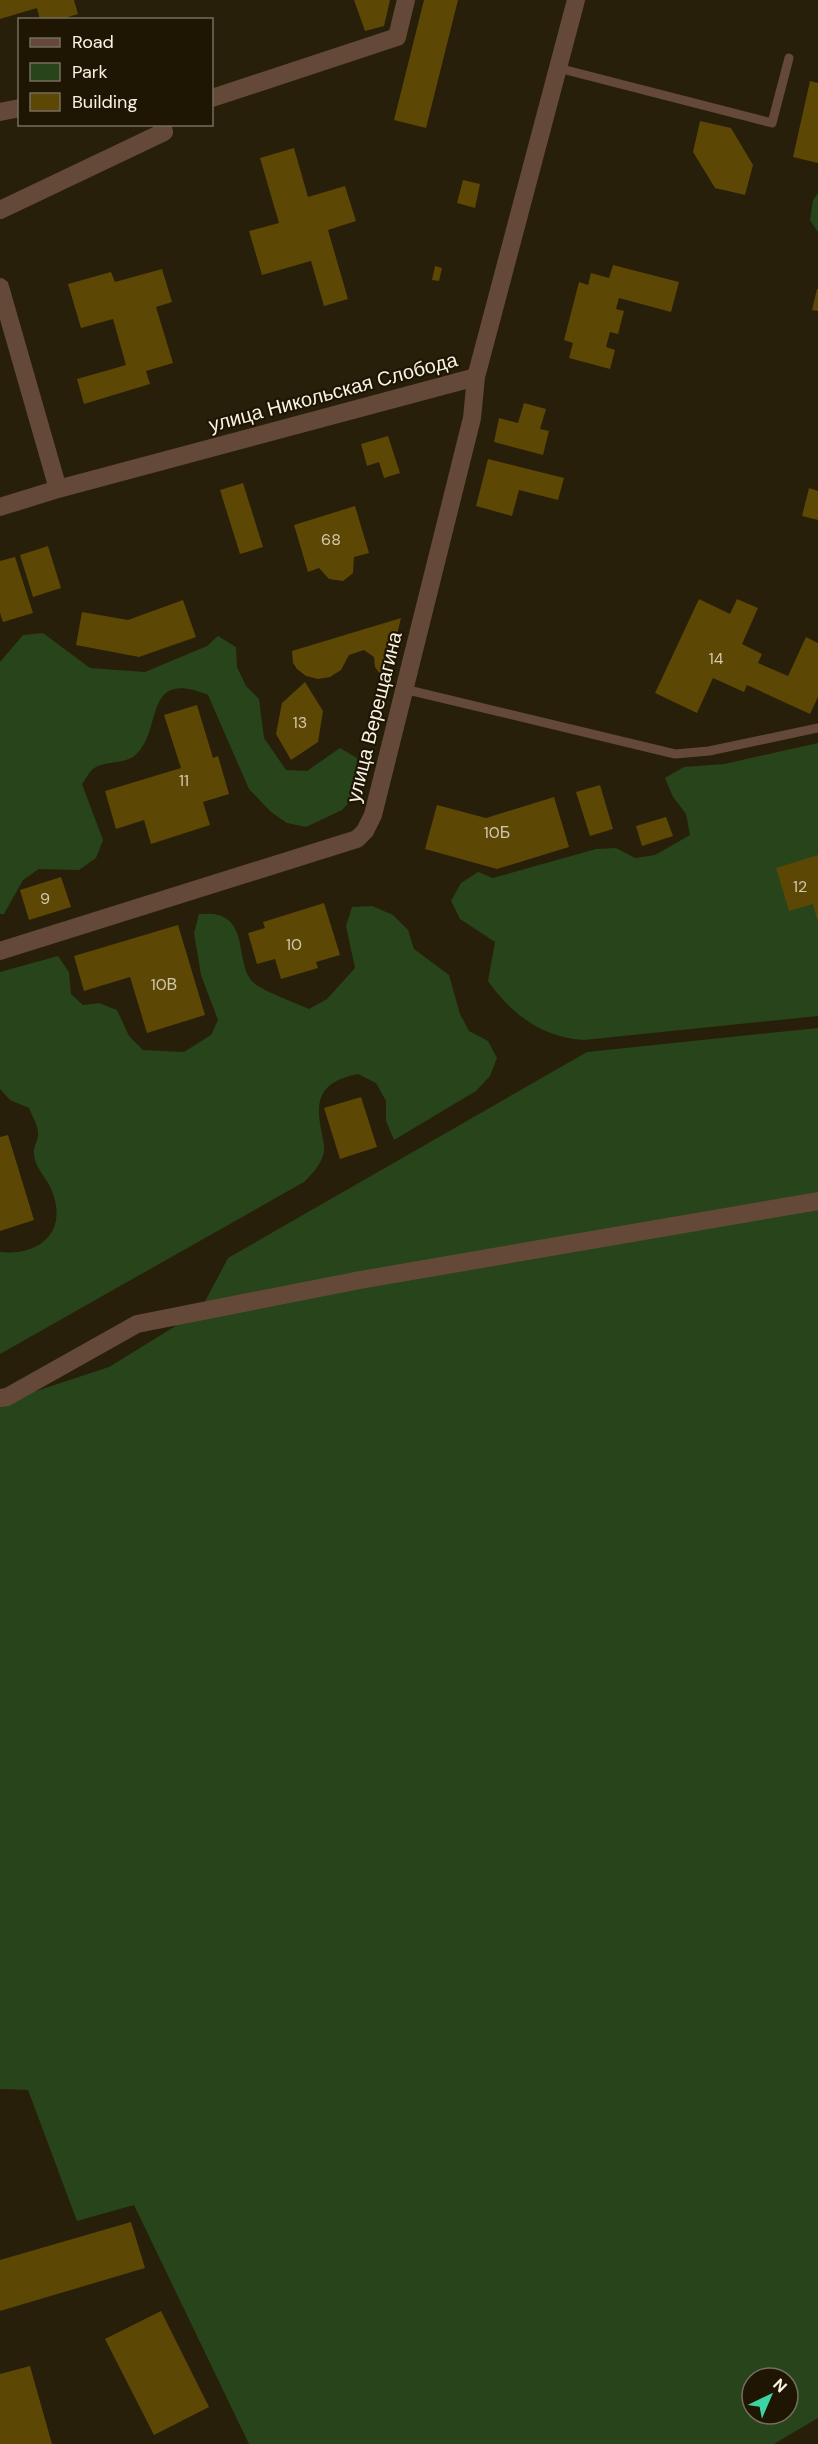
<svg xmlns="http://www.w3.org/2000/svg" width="818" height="2444" font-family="'DM Sans',sans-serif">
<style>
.green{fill:#27441a;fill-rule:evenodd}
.building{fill:#5c4704}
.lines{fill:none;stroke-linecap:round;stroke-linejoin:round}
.lane{stroke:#644939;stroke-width:9}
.street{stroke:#644939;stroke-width:18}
.labels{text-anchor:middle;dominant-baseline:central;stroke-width:4.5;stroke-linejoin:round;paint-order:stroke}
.number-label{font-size:16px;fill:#d2c8ae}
.street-label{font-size:20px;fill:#f9f3e6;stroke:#1e1603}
</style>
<rect width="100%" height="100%" fill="#271f0a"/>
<path class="green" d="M 818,193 L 818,232 L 810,220 L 813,200 Z
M 43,633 L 90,668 L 145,672 L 207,646 L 218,636 L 236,647 L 237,667 L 246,686 L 259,699 L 264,738 L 286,770 L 307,771 L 340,748 L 357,758 L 355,796 L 342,810 L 306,827 L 287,823 L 271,812 L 249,789 L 208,695 C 140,667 165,734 133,757 C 122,764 103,761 93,769 C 89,772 85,780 82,784 L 103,840 L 96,858 L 79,870 L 39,869 L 23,880 L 4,914 L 0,914 L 0,662 L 23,635 Z
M 818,743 L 818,1016 L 584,1040 C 543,1038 511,1014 488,981 L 495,942 L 460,919 L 451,901 L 461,883 L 478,872 L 493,878 L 596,849 L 616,848 L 635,858 L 655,855 L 690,835 L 686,814 L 673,797 L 665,778 L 684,767 L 724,764 Z
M 372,906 L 393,915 L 408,930 L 414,949 L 449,975 L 460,1014 L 469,1031 L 488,1041 L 497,1058 L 490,1076 L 476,1091 L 394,1140 L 386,1121 L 386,1101 L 376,1083 L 358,1074 C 325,1081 314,1094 321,1129 C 322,1136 325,1145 324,1152 C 321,1165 313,1173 304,1182 L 0,1354 L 0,1252 C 40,1256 68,1232 52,1191 C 47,1178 34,1167 34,1153 C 33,1147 38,1141 38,1135 C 39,1127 32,1116 29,1108 L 10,1100 L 0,1089 L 0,972 L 58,956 L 69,972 L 71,994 L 83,1005 L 99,1003 L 117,1010 L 129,1036 L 143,1050 L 184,1052 L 211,1035 L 218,1020 L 201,975 L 194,933 L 199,914 C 205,914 213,913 218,915 C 249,923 235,966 254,983 C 261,990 298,1004 309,1009 L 327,999 L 355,968 L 346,926 L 352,907 Z
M 818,1028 L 818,2418 L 774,2444 L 249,2444 L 134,2205 L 77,2221 L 28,2090 L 0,2089 L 0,1403 L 109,1367 L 200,1311 L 228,1258 L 587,1052 ZM 752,2378 L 788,2378 L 788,2414 L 752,2414 Z"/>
<path class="building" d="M 0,0 L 74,0 L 78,14 L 59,20 L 40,20 L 37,8 L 0,19 Z
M 354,0 L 390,0 L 384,26 L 365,31 Z
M 424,0 L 458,0 L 426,128 L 394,120 Z
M 810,81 L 818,83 L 818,163 L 793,157 Z
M 700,121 L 731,128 L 753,165 L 745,195 L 715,188 L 693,152 Z
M 294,148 L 308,197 L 345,186 L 356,221 L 328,230 L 348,299 L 324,306 L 311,261 L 262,275 L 249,231 L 279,223 L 260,158 Z
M 463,180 L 480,184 L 475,208 L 457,203 Z
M 613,265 L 679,282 L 671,312 L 619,298 L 616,309 L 624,311 L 618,334 L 610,332 L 606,347 L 615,350 L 610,369 L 569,358 L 573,343 L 564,340 L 579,282 L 588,285 L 591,273 L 609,278 Z
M 435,266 L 442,268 L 439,281 L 432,280 Z
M 162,269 L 172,302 L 156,307 L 173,363 L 146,371 L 150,384 L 84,404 L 77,379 L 126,365 L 113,319 L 81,328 L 68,284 L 111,272 L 115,282 Z
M 817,289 L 818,289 L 818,311 L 812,310 Z
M 524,403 L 546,409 L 540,429 L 549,431 L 543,455 L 494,442 L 499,418 L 518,423 Z
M 388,436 L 400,473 L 384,478 L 379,462 L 367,466 L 361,444 Z
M 488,459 L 564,478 L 558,500 L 519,490 L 512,516 L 476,506 Z
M 243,483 L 263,547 L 240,554 L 220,490 Z
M 809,488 L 818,491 L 818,520 L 802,516 Z
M 355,506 L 369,553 L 354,557 L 353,573 L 343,581 L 329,579 L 319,568 L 308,572 L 294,525 Z
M 48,546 L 61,588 L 33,597 L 20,555 Z
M 15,557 L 33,613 L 3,622 L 0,613 L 0,561 Z
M 699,599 L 730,614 L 737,599 L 758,608 L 742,644 L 762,654 L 758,663 L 788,676 L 806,637 L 818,643 L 818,697 L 810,714 L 747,685 L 744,692 L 713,678 L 697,713 L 655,693 Z
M 183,600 L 196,637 L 139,657 L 76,645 L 82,612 L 128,620 Z
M 401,618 L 386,682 L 375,667 L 374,657 L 364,650 L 349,655 L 341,670 L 330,677 L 318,679 L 306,676 L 297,669 L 293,663 L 292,651 Z
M 305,682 L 323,711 L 318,742 L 291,760 L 276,734 L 282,703 Z
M 197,705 L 213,758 L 218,756 L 229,794 L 203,802 L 210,825 L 151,844 L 144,820 L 116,829 L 105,791 L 181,768 L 164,715 Z
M 600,785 L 613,829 L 590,836 L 576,792 Z
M 554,797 L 569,847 L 497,869 L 425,849 L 437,805 L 486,818 Z
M 666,817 L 673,836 L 642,846 L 636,826 Z
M 818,855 L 818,919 L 817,919 L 813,904 L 789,911 L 776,868 Z
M 61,877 L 71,907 L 29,920 L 20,890 Z
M 324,903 L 340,955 L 316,962 L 318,968 L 281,979 L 275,959 L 257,964 L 248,933 L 265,928 L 263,922 Z
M 178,925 L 205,1015 L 147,1033 L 130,977 L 84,991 L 74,956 Z
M 361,1097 L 377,1147 L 340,1159 L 324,1108 Z
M 8,1135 L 34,1220 L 0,1231 L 0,1137 Z
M 131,2222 L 145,2268 L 0,2311 L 0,2260 Z
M 161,2311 L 209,2407 L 154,2435 L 105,2339 Z
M 30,2366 L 52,2444 L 0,2444 L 0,2374 Z"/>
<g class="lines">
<path class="lane" d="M 558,68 L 772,123 L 789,58
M 404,689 L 675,754 L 709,751 L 818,728"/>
<path class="street" d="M 212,98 L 397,37 L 406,0
M 0,112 L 20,108
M 0,210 L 164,132 L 162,124
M 0,287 L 58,489
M 0,507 L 58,489 L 476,377 L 576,0
M 0,951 L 357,839 L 365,831 L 373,815 L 472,418 L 476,377
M 0,1398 L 7,1397 L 137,1324 L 360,1280 L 818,1201"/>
</g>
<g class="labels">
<g class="number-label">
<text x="331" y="539">68</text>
<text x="716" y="658">14</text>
<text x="300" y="722">13</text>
<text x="184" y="780">11</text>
<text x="497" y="832">10Б</text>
<text x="800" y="886">12</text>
<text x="45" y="898">9</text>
<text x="294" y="944">10</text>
<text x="164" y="984">10В</text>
</g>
<g class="street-label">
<text transform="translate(333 392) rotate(-15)">улица Никольская Слобода</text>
<text transform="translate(374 717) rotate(-76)">улица Верещагина</text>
</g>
</g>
<rect x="18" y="18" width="195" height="108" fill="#1e1603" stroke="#766e5e" stroke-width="1.5"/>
<rect x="30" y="38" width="30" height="9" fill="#644939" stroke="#766e5e" stroke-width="1.5"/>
<text x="72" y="48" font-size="18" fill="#f9f3e6">Road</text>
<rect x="30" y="63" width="30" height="18" fill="#27441a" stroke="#766e5e" stroke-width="1.5"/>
<text x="72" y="78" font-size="18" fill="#f9f3e6">Park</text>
<rect x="30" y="93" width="30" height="18" fill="#5c4704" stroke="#766e5e" stroke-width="1.5"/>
<text x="72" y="108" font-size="18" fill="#f9f3e6">Building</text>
<g transform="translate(770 2396) rotate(44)"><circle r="28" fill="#1e1603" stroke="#766e5e" stroke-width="1.5"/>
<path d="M0-4.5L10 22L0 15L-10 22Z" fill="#3bd4a4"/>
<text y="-9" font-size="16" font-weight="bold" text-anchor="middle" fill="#f9f3e6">N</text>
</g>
</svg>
